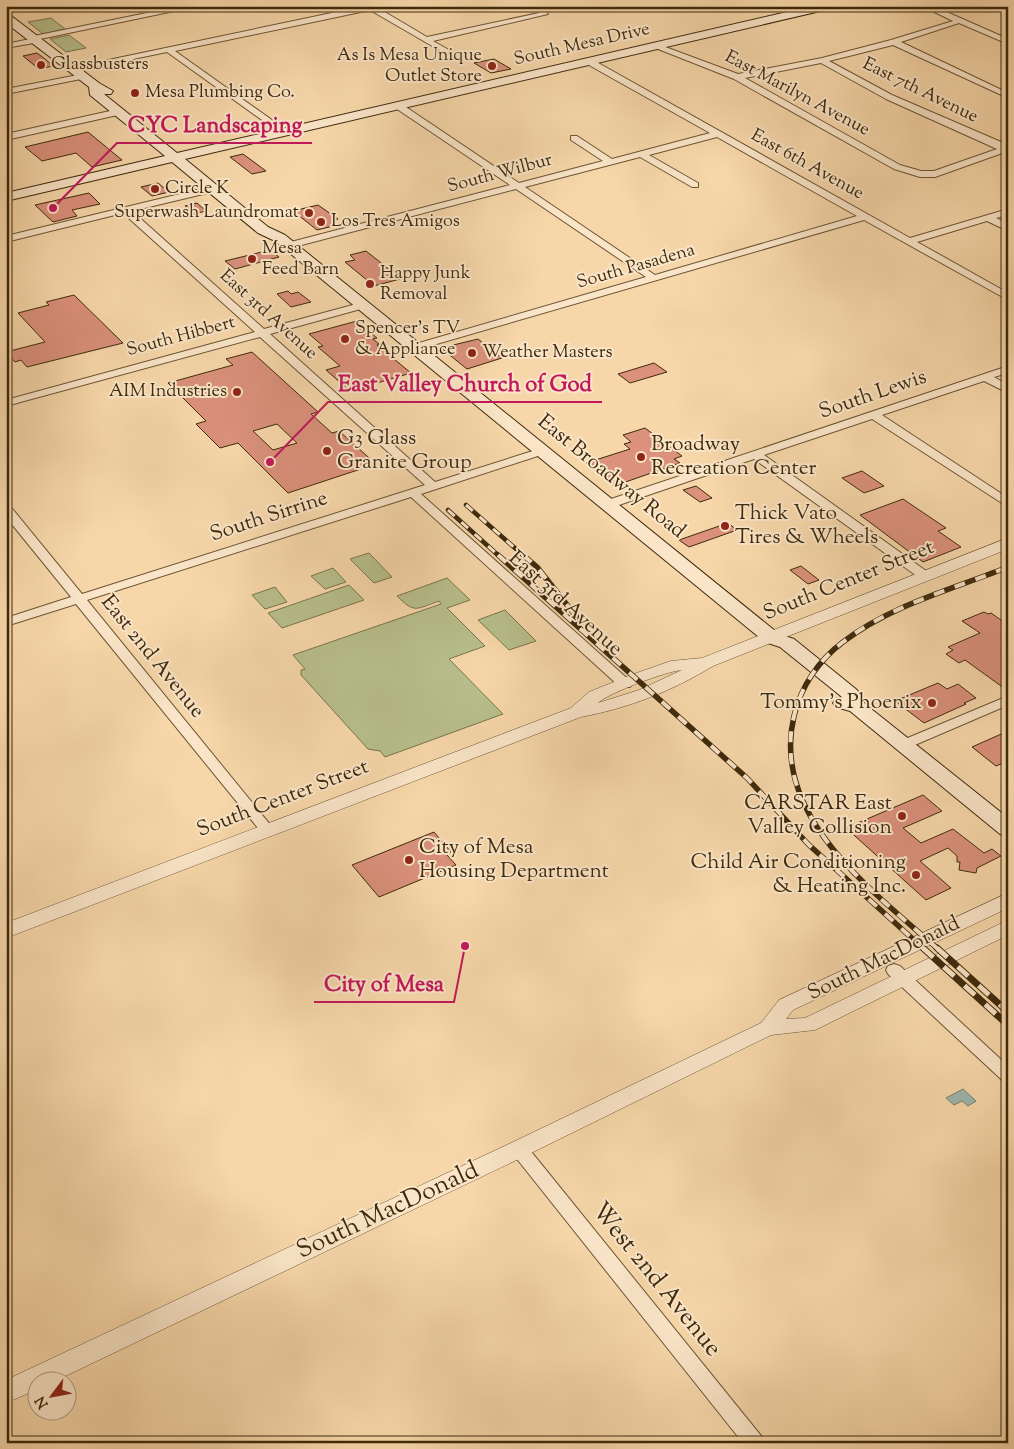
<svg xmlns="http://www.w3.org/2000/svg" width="1014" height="1449" font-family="'Sorts Mill Goudy',serif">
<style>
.green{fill:#b7bf8c;stroke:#7a744c}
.water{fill:#9eb8b0;stroke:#777f6e}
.building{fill:#db917c;stroke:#3d2a0c;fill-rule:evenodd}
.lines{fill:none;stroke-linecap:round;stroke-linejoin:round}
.minor-casing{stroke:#6c5534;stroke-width:2}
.tertiary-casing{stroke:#6c5534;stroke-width:1}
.secondary-casing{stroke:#3d2a0c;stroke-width:2}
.minor{fill:#fae5c8;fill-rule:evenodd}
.tertiary{fill:#fae5c8;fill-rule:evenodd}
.secondary{fill:#fae5c8;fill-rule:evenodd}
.rail-far2-casing{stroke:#3d2a0c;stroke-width:4.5}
.rail-far1-casing{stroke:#3d2a0c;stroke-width:5.5}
.rail-casing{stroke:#3d2a0c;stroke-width:7}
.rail-far2{stroke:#fae5c8;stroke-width:3;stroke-dasharray:9;stroke-linecap:butt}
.rail-far1{stroke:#fae5c8;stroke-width:4;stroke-dasharray:11;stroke-linecap:butt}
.rail{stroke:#fae5c8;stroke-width:5;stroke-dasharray:14;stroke-linecap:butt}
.poi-dot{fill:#8f2418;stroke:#fae5c8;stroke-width:2}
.labels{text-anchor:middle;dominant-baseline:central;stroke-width:4;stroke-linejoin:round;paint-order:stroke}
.far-street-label{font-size:18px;fill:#3d2a0c;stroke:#fae5c8}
.far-poi-label{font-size:18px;fill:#3d2a0c;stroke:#fae5c8;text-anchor:start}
.street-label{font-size:21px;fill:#3d2a0c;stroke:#fae5c8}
.poi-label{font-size:21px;fill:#3d2a0c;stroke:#fae5c8;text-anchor:start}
.near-street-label{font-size:25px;fill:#3d2a0c;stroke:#fae5c8}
.leader{fill:none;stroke:#c2185b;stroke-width:2}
.callout-dot{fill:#c2185b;stroke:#fae5c8;stroke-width:2}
.callout-label{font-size:22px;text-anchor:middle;font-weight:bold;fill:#c2185b;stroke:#fae5c8;stroke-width:4;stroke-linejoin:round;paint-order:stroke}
</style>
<rect width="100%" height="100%" fill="#f7d7aa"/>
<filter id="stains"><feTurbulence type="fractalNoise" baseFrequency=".004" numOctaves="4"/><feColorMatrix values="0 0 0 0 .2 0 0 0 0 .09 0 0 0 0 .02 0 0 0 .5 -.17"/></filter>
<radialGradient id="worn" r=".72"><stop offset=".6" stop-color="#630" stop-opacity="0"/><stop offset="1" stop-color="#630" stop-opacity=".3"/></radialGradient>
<path class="green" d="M 51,18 L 65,29 L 43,34 L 28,22 Z
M 69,35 L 86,48 L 66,52 L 50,39 Z
M 369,553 L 392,577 L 374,583 L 350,559 Z
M 333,568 L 346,582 L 325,589 L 311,576 Z
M 447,578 L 470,600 L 447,608 L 485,646 L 449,659 L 503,714 L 385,757 L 380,751 L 368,749 L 301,675 L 301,670 L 305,669 L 293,655 L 441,604 L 439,601 C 416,609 415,614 397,596 Z
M 349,585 L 364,600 L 282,628 L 268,613 Z
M 275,587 L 287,602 L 265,609 L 252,595 Z
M 505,610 L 536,641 L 509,650 L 478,620 Z"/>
<path class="water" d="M 963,1089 L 976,1101 L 968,1106 L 962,1101 L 954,1105 L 946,1098 Z"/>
<path class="building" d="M 37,53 L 45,59 L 53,66 L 39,69 L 23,56 Z
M 494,59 L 511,69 L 491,73 L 474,63 Z
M 88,132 L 122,160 L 92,167 L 76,153 L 42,161 L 25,147 Z
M 243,154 L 266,171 L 252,174 L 230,157 Z
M 158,183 L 169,192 L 152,196 L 141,187 Z
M 89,193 L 100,204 L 72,210 L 77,216 L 53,222 L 35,205 Z
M 197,203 L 206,211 L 194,214 L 185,206 Z
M 318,205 L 338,219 L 332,221 L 337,225 L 317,230 L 293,211 Z
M 270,250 L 279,257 L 235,269 L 225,261 Z
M 366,251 L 380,262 L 400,279 L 374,286 L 345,262 L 355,260 L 350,255 Z
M 288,291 L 291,294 L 298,292 L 311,302 L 291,307 L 277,294 Z
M 74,295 L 123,343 L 27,367 L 21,360 L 15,362 L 6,352 L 45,342 L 18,313 L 49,305 L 46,302 Z
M 357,321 L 377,338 L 373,339 L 379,344 L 377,345 L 411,373 L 350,391 L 326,370 L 340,366 L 318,347 L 323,346 L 309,334 Z
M 478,339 L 502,358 L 467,369 L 441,348 Z
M 252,352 L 318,412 L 311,414 L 332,433 L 339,431 L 376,464 L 288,493 L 238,443 L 220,448 L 196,424 L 206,421 L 168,383 L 233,365 L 226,359 ZM 277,424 L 297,443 L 273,450 L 253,431 Z
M 654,363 L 667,372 L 630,383 L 618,374 Z
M 645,428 L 682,456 L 674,459 L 680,463 L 614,486 L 586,463 L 630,449 L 624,444 L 631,442 L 623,435 Z
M 862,471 L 884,486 L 864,493 L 842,478 Z
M 696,486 L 712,498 L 700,502 L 683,490 Z
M 903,499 L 946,528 L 938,531 L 961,547 L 923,562 L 860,515 Z
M 728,523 L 737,530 L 689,547 L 679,540 Z
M 801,566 L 819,580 L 808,584 L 790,570 Z
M 984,612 L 988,614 L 991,613 L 1008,625 L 1008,691 L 965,660 L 959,663 L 946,654 L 953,650 L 948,647 L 980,633 L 962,621 Z
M 938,683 L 947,689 L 958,684 L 976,698 L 964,703 L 966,704 L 924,723 L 895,701 Z
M 1008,731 L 1008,761 L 996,766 L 972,747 Z
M 923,795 L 942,811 L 903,828 L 921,843 L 953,829 L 984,853 L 992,849 L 1001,856 L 977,868 L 976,873 L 959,870 L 960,862 L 957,862 L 957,856 L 948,848 L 920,861 L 951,888 L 926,900 L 846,828 Z
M 434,832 L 451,852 L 446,854 L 456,865 L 379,897 L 352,865 Z"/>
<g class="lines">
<g class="minor-casing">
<path id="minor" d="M 13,6 L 29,6 L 6,12 L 6,8 Z
M 181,6 L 198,6 L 40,39 L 39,42 L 6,48 L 6,44 L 30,39 L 34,36 Z
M 365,6 L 381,6 L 378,8 L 427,37 L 539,13 L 532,6 L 542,6 L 548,14 L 433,41 L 449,50 L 450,52 L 446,54 L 370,10 L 175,51 L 286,130 L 287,132 L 283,135 L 167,52 L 75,71 L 71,69 L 75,67 Z
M 776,6 L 787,6 L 800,14 L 793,16 Z
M 922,6 L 933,6 L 1008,39 L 1008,44 L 959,23 L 901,42 L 1008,93 L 1008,98 L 893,45 L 829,61 L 892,95 L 1008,145 L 1008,151 L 935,177 L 920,177 L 894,169 L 734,79 L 653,47 L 660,45 L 738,74 L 822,58 L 891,40 L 953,21 ZM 821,63 L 886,99 L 997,149 L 934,171 L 921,171 L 900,165 L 745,78 Z
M 587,60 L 593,60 L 910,238 L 1008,209 L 1008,215 L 996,218 L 1008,224 L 1008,231 L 987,221 L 917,242 L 1008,293 L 1008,300 L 864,220 L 416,350 L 412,349 L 411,347 L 412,345 L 646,277 L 516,189 L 290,248 L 285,245 L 287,243 L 510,185 L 397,109 L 397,105 L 403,105 L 519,183 L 603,161 L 571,140 L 571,136 L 577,136 L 612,159 L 710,133 L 587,64 ZM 717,137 L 857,216 L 655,275 L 525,187 L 640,157 L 692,187 L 698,187 L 698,183 L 649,155 Z
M 83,74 L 87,76 L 86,78 L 6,94 L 6,89 Z
M 119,109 L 122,110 L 122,114 L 6,140 L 6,134 Z
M 213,186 L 216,187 L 216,191 L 132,211 L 264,329 L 360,303 L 368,303 L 368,307 L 270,334 L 435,482 L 539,449 L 547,449 L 549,451 L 547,453 L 421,494 L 630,681 L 632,684 L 630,687 L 620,687 L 411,497 L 87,600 L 272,827 L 274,830 L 272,833 L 262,833 L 76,604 L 6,626 L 6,618 L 71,597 L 6,517 L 6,505 L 10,506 L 82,594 L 425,485 L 260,337 L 6,406 L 6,400 L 255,332 L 123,213 L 6,242 L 6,236 Z
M 1008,366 L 1008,373 L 994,377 L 1008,385 L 1008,393 L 984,381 L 882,415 L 1008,498 L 1008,507 L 872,419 L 764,455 L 929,573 L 931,576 L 929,579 L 921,579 L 754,459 L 613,507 L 605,507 L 603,504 L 605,501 Z
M 1008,696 L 1008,705 L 908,748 L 898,748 L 896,745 L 898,742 Z
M 894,964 L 900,966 L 1008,1066 L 1008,1082 L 1002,1080 L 888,974 L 886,970 L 888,966 Z
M 519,1142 L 525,1144 L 762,1437 L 765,1443 L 743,1443 L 513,1154 L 510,1149 L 513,1144 Z"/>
</g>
<g class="tertiary-casing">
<path id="tertiary" d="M 1008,538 L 1008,549 L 713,666 C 672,691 629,708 581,717 L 6,938 L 6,923 L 571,708 L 589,692 L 631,675 L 671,661 L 702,658 ZM 682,670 L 639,690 L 598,703 C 608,693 667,671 682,670 Z
M 1008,893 L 1008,908 L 793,1010 L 786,1019 L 805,1018 L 1008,920 L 1008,935 L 815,1030 L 771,1035 L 527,1155 L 53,1382 L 38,1382 L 38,1389 L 6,1403 L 6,1380 L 511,1143 L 761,1023 L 779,1000 Z"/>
</g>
<g class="secondary-casing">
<path id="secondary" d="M 813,6 L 834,6 L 829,9 L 185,159 L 268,227 L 285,235 L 779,634 L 794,639 L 857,690 L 865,704 L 1008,818 L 1008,836 L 1000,834 L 850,711 L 836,707 L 833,703 L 836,699 L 842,697 L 780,647 L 765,642 L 275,241 L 258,233 L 172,162 L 6,201 L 6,193 L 165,156 L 90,95 L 89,87 L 6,23 L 6,14 L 10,15 L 99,83 L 113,91 L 111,94 L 104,94 L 177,153 Z"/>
</g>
<use href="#minor" class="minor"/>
<use href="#tertiary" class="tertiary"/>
<use href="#secondary" class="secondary"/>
<g class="rail-far2-casing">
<path id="rail-far2" d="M 466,505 L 524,556
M 448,510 L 499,556"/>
</g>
<g class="rail-far1-casing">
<path id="rail-far1" d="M 498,555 L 747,778 L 809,845 L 925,950
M 523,555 L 537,567 L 579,620
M 939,950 C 873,891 770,817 794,716 C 801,686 819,660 843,642 C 891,605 953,589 1008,567"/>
</g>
<g class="rail-casing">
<path id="rail" d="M 923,948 L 1008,1025
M 937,948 L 1008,1012"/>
</g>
<use href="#rail-far2" class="rail-far2"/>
<use href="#rail-far1" class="rail-far1"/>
<use href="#rail" class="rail"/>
</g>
<g class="poi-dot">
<circle cx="41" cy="65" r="5"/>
<circle cx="492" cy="66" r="5"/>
<circle cx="135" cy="93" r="5"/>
<circle cx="155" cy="189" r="5"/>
<circle cx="309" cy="213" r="5"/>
<circle cx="321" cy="222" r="5"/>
<circle cx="252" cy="259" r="5"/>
<circle cx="370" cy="284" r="5"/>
<circle cx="345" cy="339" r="5"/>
<circle cx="472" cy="353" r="5"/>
<circle cx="237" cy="392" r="5"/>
<circle cx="327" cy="451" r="5"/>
<circle cx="641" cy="457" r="5"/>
<circle cx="725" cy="526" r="5"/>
<circle cx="932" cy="703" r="5"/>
<circle cx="902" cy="816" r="5"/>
<circle cx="409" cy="860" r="5"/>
<circle cx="916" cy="875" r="5"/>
</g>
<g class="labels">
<g class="far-street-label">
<text transform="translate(582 45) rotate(-13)">South Mesa Drive</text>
<text transform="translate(920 91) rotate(26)">East 7th Avenue</text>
<text transform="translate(797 94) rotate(28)">East Marilyn Avenue</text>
<text transform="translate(807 165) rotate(29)">East 6th Avenue</text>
<text transform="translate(500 174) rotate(-15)">South Wilbur</text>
<text transform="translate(636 267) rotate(-16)">South Pasadena</text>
<text transform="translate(268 315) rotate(42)">East 3rd Avenue</text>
<text transform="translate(181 337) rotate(-15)">South Hibbert</text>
</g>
<g class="far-poi-label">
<text x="482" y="56" text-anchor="end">As Is Mesa Unique<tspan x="482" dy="21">Outlet Store</tspan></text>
<text x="51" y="65">Glassbusters</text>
<text x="145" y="93">Mesa Plumbing Co.</text>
<text x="165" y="189">Circle K</text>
<text x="299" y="213" text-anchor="end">Superwash Laundromat</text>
<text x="331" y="222">Los Tres Amigos</text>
<text x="262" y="249">Mesa<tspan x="262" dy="21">Feed Barn</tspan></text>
<text x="380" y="274">Happy Junk<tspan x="380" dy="21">Removal</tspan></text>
<text x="355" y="329">Spencer's TV<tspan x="355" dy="21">&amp; Appliance</tspan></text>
<text x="482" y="353">Weather Masters</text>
<text x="227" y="392" text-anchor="end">AIM Industries</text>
</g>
<g class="street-label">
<text transform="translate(873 395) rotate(-19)">South Lewis</text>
<text transform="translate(611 477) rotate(39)">East Broadway Road</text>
<text transform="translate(269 517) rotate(-18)">South Sirrine</text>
<text transform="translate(849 581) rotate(-22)">South Center Street</text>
<text transform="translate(565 604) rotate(42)">East 3rd Avenue</text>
<text transform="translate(152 657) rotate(51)">East 2nd Avenue</text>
<text transform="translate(283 799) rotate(-21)">South Center Street</text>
<text transform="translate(884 959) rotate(-26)">South MacDonald</text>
</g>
<g class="poi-label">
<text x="337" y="439">G3 Glass<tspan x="337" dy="24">Granite Group</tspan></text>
<text x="651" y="445">Broadway<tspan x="651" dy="24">Recreation Center</tspan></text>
<text x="735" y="514">Thick Vato<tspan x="735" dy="24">Tires &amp; Wheels</tspan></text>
<text x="922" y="703" text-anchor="end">Tommy’s Phoenix</text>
<text x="892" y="804" text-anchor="end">CARSTAR East<tspan x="892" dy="24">Valley Collision</tspan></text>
<text x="419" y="848">City of Mesa<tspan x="419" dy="24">Housing Department</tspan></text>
<text x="906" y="863" text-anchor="end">Child Air Conditioning<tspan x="906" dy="24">&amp; Heating Inc.</tspan></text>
</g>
<g class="near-street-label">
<text transform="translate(388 1211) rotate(-25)">South MacDonald</text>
<text transform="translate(656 1280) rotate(51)">West 2nd Avenue</text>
</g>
</g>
<path class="leader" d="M53 208L117 143H312M270 462L328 402H602M465 946L454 1002H314"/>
<g class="callout-dot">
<circle cx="53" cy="208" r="5"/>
<circle cx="270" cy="462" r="5"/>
<circle cx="465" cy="946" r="5"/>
</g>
<g class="callout-label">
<text x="215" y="132">CYC Landscaping</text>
<text x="465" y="391">East Valley Church of God</text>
<text x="384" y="991">City of Mesa</text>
</g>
<rect width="1014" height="1449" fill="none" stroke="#f7d7aa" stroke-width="25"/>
<rect x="8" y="8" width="999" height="1434" fill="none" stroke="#3d2a0c" stroke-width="2.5"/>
<rect x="12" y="12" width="989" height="1424" fill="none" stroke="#3d2a0c"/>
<g transform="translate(52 1396) rotate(238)"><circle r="24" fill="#fae5c8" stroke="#ae9a7d"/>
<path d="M0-4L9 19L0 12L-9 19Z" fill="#8f2418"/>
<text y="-8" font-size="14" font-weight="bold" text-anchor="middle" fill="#3d2a0c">N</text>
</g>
<rect width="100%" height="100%" filter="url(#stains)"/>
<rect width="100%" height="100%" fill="url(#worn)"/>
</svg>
